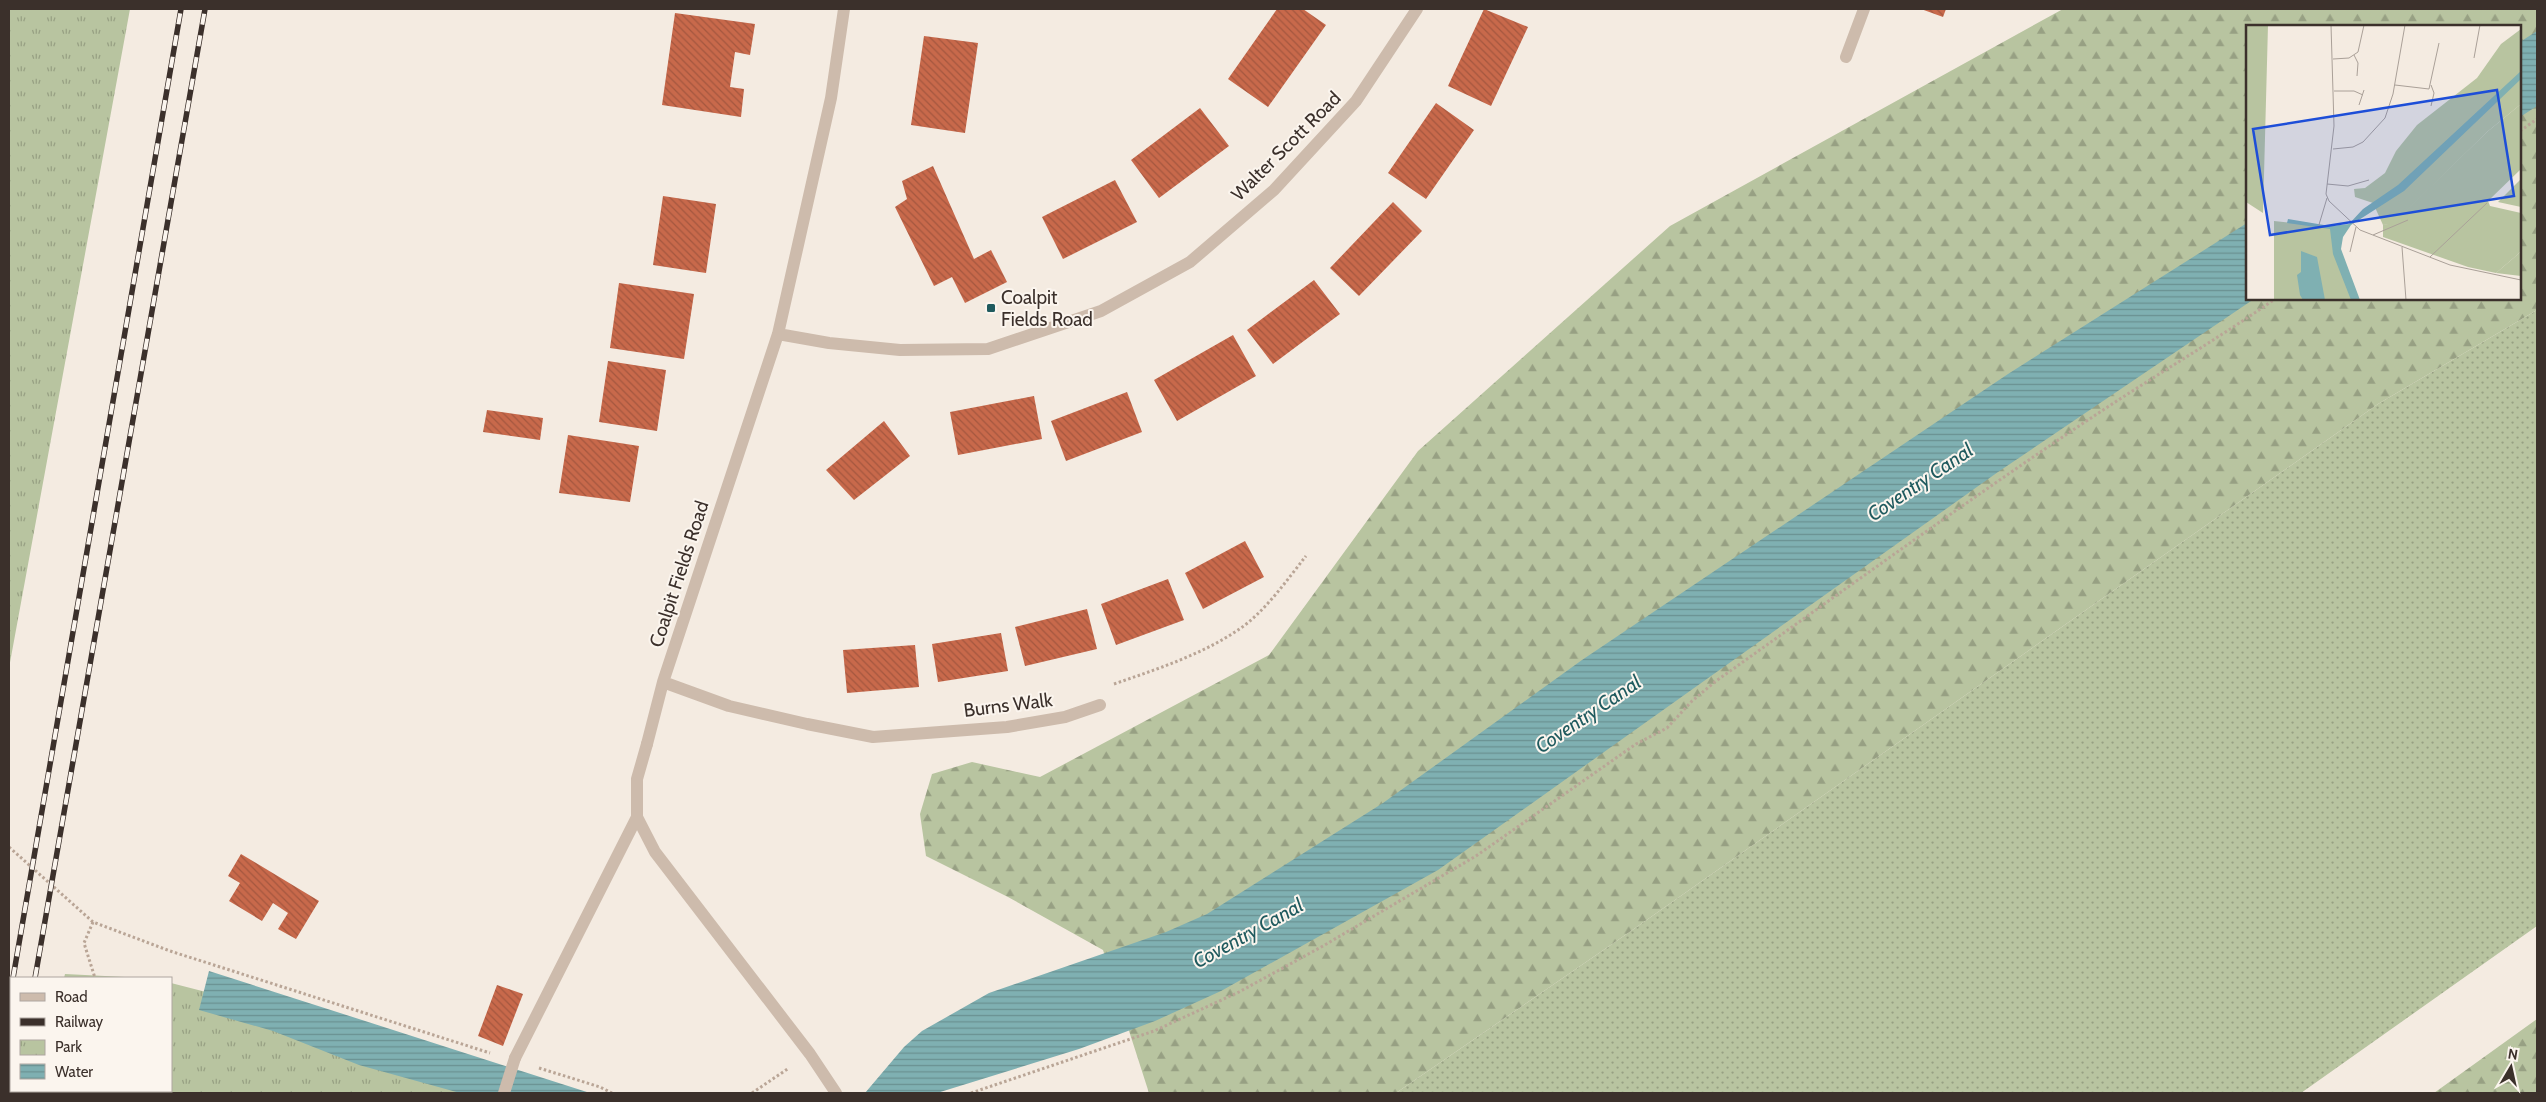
<svg xmlns="http://www.w3.org/2000/svg" width="2546" height="1102" font-family="Cabin,sans-serif">
<style>
.grass{fill:url(#grass-dots)}
.forest{fill:url(#forest-firs);fill-rule:evenodd}
.park{fill:url(#park-tufts)}
.water{fill:url(#water-rules)}
.building{fill:url(#building-back-hatch)}
.lines{fill:none;stroke-linecap:round;stroke-linejoin:round}
.path{stroke:#b9a596;stroke-width:3;stroke-dasharray:2.5 2.5;stroke-linecap:butt}
.lane{stroke:#cdbbac;stroke-width:12}
.street{stroke:#cdbbac;stroke-width:12}
.rail-casing{stroke:#3b302b;stroke-width:5.5}
.rail{stroke:#fbf5ee;stroke-width:4;stroke-dasharray:11;stroke-linecap:butt}
.lane-bridge{stroke:#cdbbac;stroke-width:12}
.poi-dot{fill:#1f5a5e;stroke:#fbf5ee;stroke-width:2}
.labels{text-anchor:middle;dominant-baseline:central;stroke-width:4;stroke-linejoin:round;paint-order:stroke}
.street-label{font-size:19px;fill:#3b302b;stroke:#fbf5ee}
.poi-label{font-size:19px;fill:#3b302b;stroke:#fbf5ee;text-anchor:start}
.water-label{font-size:20px;font-style:italic;fill:#1f5a5e;stroke:#fbf5ee}
.inset-road{fill:none;stroke:#aaa098;stroke-width:1}
.view{fill:#1d4ed8;fill-opacity:0.15;stroke:#1d4ed8;stroke-width:2.5}
.inset-edge{fill:none;stroke:#3b302b;stroke-width:2.5}
</style>
<defs>
<pattern id="grass-dots" width="8" height="8" patternUnits="userSpaceOnUse" patternTransform="scale(1.25)"><rect width="8" height="8" fill="#b8c4a0"/><path d="M2 2h.1M6 6h.1" fill="none" stroke="#97a083" stroke-width="1.8" stroke-linecap="round"/></pattern>
<pattern id="forest-firs" width="22" height="20" patternUnits="userSpaceOnUse" patternTransform="scale(1.25)"><rect width="22" height="20" fill="#b8c4a0"/><path d="M5 1l3.5 6h-7zM16 11l3.5 6h-7z" fill="#97a083"/></pattern>
<pattern id="park-tufts" width="24" height="20" patternUnits="userSpaceOnUse" patternTransform="scale(1.25)"><rect width="24" height="20" fill="#b8c4a0"/><path d="M3 7l-1-3M5 7V3M7 7l1-3M15 17l-1-3M17 17v-4M19 17l1-3" fill="none" stroke="#97a083"/></pattern>
<pattern id="water-rules" width="6" height="5" patternUnits="userSpaceOnUse" patternTransform="scale(1.25)"><rect width="6" height="5" fill="#7fb0b2"/><path d="M0 2.5h6" fill="none" stroke="#699091"/></pattern>
<pattern id="building-back-hatch" width="6" height="6" patternUnits="userSpaceOnUse" patternTransform="scale(1.25)"><rect width="6" height="6" fill="#c8694b"/><path d="M-1 5l2 2M0 0l6 6M5-1l2 2" fill="none" stroke="#a4573f"/></pattern>
</defs>
<rect width="100%" height="100%" fill="#f4ebe1"/>
<path class="grass" d="M 2537,310 L 2537,926 L 2301,1093 L 1396,1093 L 1631,931 L 2378,404 Z"/>
<path class="forest" d="M 2063,9 L 2537,9 L 2537,310 L 2378,404 L 1631,931 L 1396,1093 L 1149,1093 L 1103,950 L 1008,897 L 926,856 L 920,814 L 932,774 L 972,762 L 1040,777 L 1269,655 L 1418,451 L 1670,226 ZM 2247,26 L 2520,26 L 2520,299 L 2247,299 Z
M 2537,1019 L 2537,1093 L 2434,1093 Z"/>
<path class="park" d="M 9,9 L 130,9 L 9,668 Z
M 65,974 L 145,978 L 64,978 Z
M 171,983 L 206,992 L 517,1093 L 45,1093 L 46,1091 L 171,1091 Z"/>
<path class="water" d="M 2537,31 L 2537,106 L 2520,117 L 2520,42 Z
M 2247,223 L 2247,299 L 2254,299 L 1998,472 L 1438,870 L 1221,991 L 1155,1021 L 1079,1049 L 937,1093 L 865,1093 L 904,1047 L 922,1031 L 989,993 L 1166,932 L 1207,914 L 1383,803 L 1582,660 L 2008,374 Z
M 209,971 L 590,1093 L 460,1093 L 359,1065 L 273,1031 L 199,1010 Z"/>
<path class="building" d="M 1277,9 L 1303,9 L 1326,25 L 1268,107 L 1228,79 Z
M 1484,9 L 1528,27 L 1491,106 L 1448,86 Z
M 1921,9 L 1946,9 L 1943,17 Z
M 675,13 L 755,24 L 750,55 L 735,52 L 730,87 L 744,89 L 741,117 L 662,105 Z
M 924,36 L 978,43 L 965,133 L 911,125 Z
M 1436,103 L 1474,130 L 1426,199 L 1388,173 Z
M 1200,108 L 1229,146 L 1159,198 L 1131,160 Z
M 933,166 L 974,259 L 991,250 L 1007,282 L 965,303 L 952,277 L 934,286 L 895,207 L 907,199 L 902,181 Z
M 1115,180 L 1137,222 L 1063,259 L 1042,217 Z
M 663,196 L 716,204 L 706,273 L 653,265 Z
M 1393,202 L 1422,231 L 1359,296 L 1330,268 Z
M 1314,280 L 1340,314 L 1273,364 L 1247,330 Z
M 619,283 L 694,294 L 684,359 L 610,348 Z
M 1233,335 L 1256,376 L 1177,421 L 1154,380 Z
M 608,361 L 666,370 L 657,431 L 599,422 Z
M 1127,392 L 1142,432 L 1066,461 L 1051,421 Z
M 1034,396 L 1042,439 L 958,455 L 950,412 Z
M 487,410 L 543,418 L 540,440 L 483,432 Z
M 884,421 L 910,456 L 854,500 L 826,470 Z
M 568,435 L 639,446 L 630,502 L 559,493 Z
M 1245,541 L 1264,577 L 1203,609 L 1185,573 Z
M 1168,579 L 1184,620 L 1116,645 L 1101,604 Z
M 1087,609 L 1097,649 L 1025,666 L 1015,627 Z
M 1001,633 L 1008,671 L 938,682 L 932,644 Z
M 915,645 L 919,687 L 847,693 L 843,650 Z
M 241,854 L 319,901 L 296,939 L 278,929 L 288,913 L 273,903 L 262,921 L 229,901 L 240,883 L 228,876 Z
M 497,985 L 523,994 L 503,1046 L 478,1036 Z"/>
<g class="lines">
<path class="path" d="M 2520,131 L 2537,119
M 1114,684 C 1157,669 1201,655 1238,630 C 1264,613 1287,580 1306,556
M 9,847 L 93,922 L 170,951 L 490,1053
M 93,922 L 84,943 L 95,978
M 539,1068 L 600,1087 L 612,1093
M 143,1091 L 143,1093
M 752,1093 L 789,1068
M 971,1093 L 1154,1031 L 1239,992 L 1323,946 L 1476,856 L 1636,744 L 1667,728 L 1692,701 L 1716,681 C 1842,592 1966,501 2094,416 C 2154,376 2216,340 2275,299"/>
<path class="lane" d="M 1846,57 L 1864,9
M 647,744 L 637,779 L 637,817 L 655,852 L 810,1054 L 836,1093
M 515,1058 L 637,817"/>
<path class="street" d="M 778,334 L 829,343 L 900,350 L 988,349 L 1101,311 L 1190,262 L 1274,190 L 1356,101 L 1417,9
M 663,682 L 729,706 L 807,724 L 873,737 L 1007,727 L 1065,717 L 1100,705
M 647,744 L 663,682 L 778,334 L 831,98 L 844,9"/>
<g class="rail-casing">
<path id="rail" d="M 13,978 L 181,9
M 35,978 L 205,9
M 9,1001 L 11,986
M 16,1093 L 17,1091"/>
</g>
<use href="#rail" class="rail"/>
<path class="lane-bridge" d="M 504,1093 L 515,1058"/>
</g>
<rect class="poi-dot" x="986" y="303" width="10" height="10" rx="2.5"/>
<g class="labels">
<g class="street-label">
<text transform="translate(1286 146) rotate(-45)">Walter Scott Road</text>
<text transform="translate(679 574) rotate(-72)">Coalpit Fields Road</text>
<text transform="translate(1008 705) rotate(-7)">Burns Walk</text>
</g>
<g class="poi-label">
<text x="1001" y="297">Coalpit<tspan x="1001" dy="22">Fields Road</tspan></text>
</g>
<g class="water-label">
<text transform="translate(1920 482) rotate(-34)">Coventry Canal</text>
<text transform="translate(1588 714) rotate(-34)">Coventry Canal</text>
<text transform="translate(1248 933) rotate(-29)">Coventry Canal</text>
</g>
</g>
<g transform="translate(2246 25)">
<rect width="275" height="275" fill="#f4ebe1"/>
<path d="M 275,79 L 275,144 L 242,176 L 244,181 L 275,188 L 275,226 L 271,230 L 250,248 L 222,242 L 137,212 L 137,200 L 147,198 L 241,107 Z" fill="#b8c4a0"/>
<path d="M 275,4 L 275,79 L 241,107 L 147,199 L 137,200 L 127,178 L 109,172 L 108,164 L 119,163 L 139,148 L 150,126 L 171,100 L 231,53 L 255,19 ZM 275,154 L 275,182 L 252,177 ZM 275,226 L 275,251 L 250,248 L 271,230 Z" fill="#b8c4a0"/>
<path d="M 0,0 L 22,0 L 17,188 L 0,177 ZM 28,196 L 84,202 L 109,275 L 28,275 Z" fill="#b8c4a0"/>
<path d="M 275,46 L 275,54 L 158,166 L 105,200 L 97,212 L 95,224 L 114,275 L 105,275 L 87,229 L 84,204 L 41,198 L 42,194 L 84,201 L 103,199 L 117,184 L 152,160 ZM 55,226 L 71,232 L 79,275 L 57,275 L 54,270 L 51,250 L 55,247 Z" fill="#7fb0b2"/>
<path class="inset-road" d="M 85,0 L 88,101 L 80,169 L 83,176 L 114,205 L 204,240 L 275,255M 108,30 L 112,38 L 111,51M 228,33 L 234,0M 87,34 L 103,33 L 112,27 L 118,0M 149,60 L 183,64 L 193,18M 185,60 L 188,68 L 185,81M 88,66 L 108,66 L 117,70M 113,80 L 118,65M 87,124 L 107,122 L 117,117 L 139,93 L 147,69 L 159,0M 81,159 L 102,161 L 123,155M 72,203 L 81,173M 127,210 L 162,195M 156,222 L 160,275M 104,227 L 110,202M 184,232 L 241,178"/>
<path class="view" d="M 251,65 L 268,171 L 24,210 L 7,104 Z"/>
<rect width="275" height="275" class="inset-edge"/>
</g>
<rect width="2546" height="1102" fill="none" stroke="#3b302b" stroke-width="20"/>
<rect x="10" y="977" width="162" height="115" fill="#fbf5ee" stroke="#aea6a0"/>
<rect x="20" y="993" width="25" height="8" fill="#cdbbac" stroke="#aea6a0"/>
<text x="55" y="1002" font-size="15" fill="#3b302b">Road</text>
<rect x="20" y="1018" width="25" height="8" fill="#3b302b" stroke="#aea6a0"/>
<text x="55" y="1027" font-size="15" fill="#3b302b">Railway</text>
<rect x="20" y="1040" width="25" height="15" fill="url(#park-tufts)" stroke="#aea6a0"/>
<text x="55" y="1052" font-size="15" fill="#3b302b">Park</text>
<rect x="20" y="1064" width="25" height="15" fill="url(#water-rules)" stroke="#aea6a0"/>
<text x="55" y="1077" font-size="15" fill="#3b302b">Water</text>
<g transform="translate(2511 1067) rotate(9)" stroke="#fbf5ee" stroke-width="4" paint-order="stroke">
<path d="M0-4L9 19L0 12L-9 19Z" fill="#3b302b"/>
<text y="-8" font-size="14" font-weight="bold" text-anchor="middle" fill="#3b302b">N</text>
</g>
</svg>
